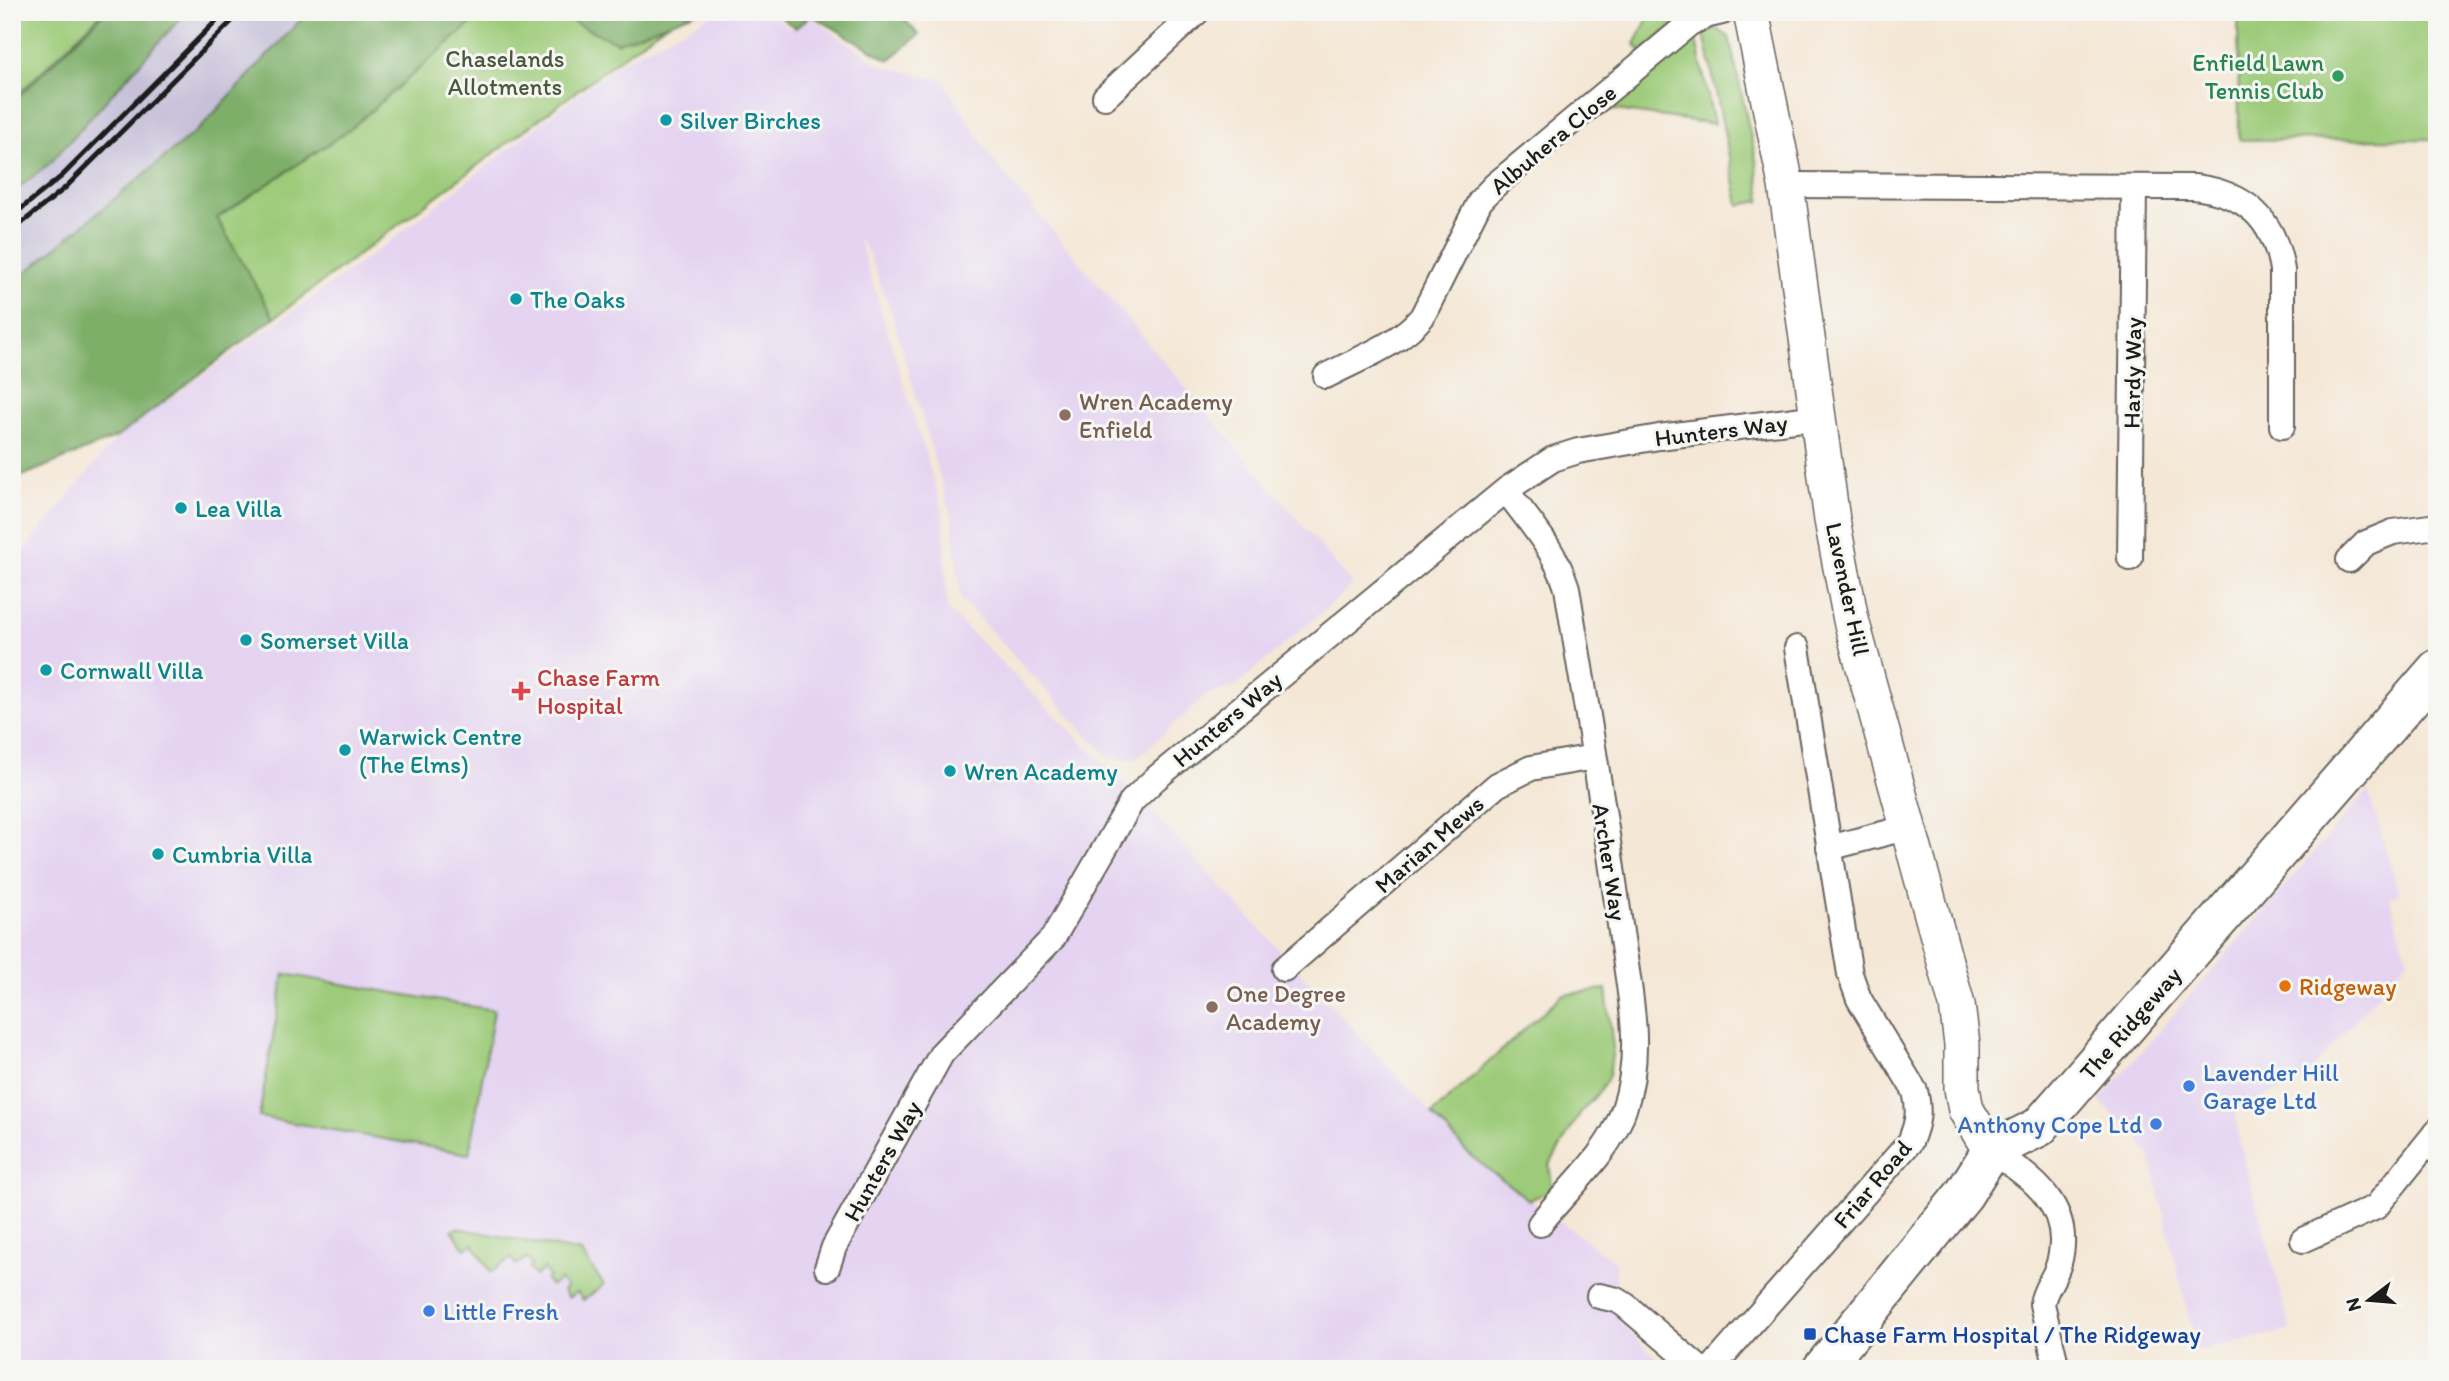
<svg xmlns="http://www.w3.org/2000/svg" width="2449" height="1381" font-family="Itim,sans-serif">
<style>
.built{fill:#e4d3f1}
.industrial{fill:#c6c0d9}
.green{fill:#9dcb79;stroke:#5c744a;stroke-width:2}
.forest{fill:#7eaf69;stroke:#4d6642;stroke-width:2}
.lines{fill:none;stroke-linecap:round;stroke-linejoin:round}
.street-casing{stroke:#68635d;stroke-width:28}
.secondary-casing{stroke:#68635d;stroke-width:38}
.primary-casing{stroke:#68635d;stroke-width:42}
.street{stroke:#fff;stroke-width:24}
.secondary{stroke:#fff;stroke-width:35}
.primary{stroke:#fff;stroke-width:38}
.rail{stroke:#1c1c1c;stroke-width:5}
.leisure-dot{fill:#2e9e5b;stroke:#f6f6f2;stroke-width:2.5}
.culture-dot{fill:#0f9aa8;stroke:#f6f6f2;stroke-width:2.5}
.education-dot{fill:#8d6e63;stroke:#f6f6f2;stroke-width:2.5}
.health-dot{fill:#e0444e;stroke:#f6f6f2;stroke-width:2.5}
.food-dot{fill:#e8710a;stroke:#f6f6f2;stroke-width:2.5}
.shop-dot{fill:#3f7fe0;stroke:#f6f6f2;stroke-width:2.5}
.transit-dot{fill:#1a4fb4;stroke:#f6f6f2;stroke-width:2.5}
.labels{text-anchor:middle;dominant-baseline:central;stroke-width:6;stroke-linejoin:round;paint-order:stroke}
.park-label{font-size:24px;fill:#49593d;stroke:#f6f6f2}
.leisure-label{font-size:24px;fill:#27864d;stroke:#f6f6f2;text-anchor:end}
.culture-label{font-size:24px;fill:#0d838f;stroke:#f6f6f2;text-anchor:start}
.street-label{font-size:24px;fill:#1c1c1c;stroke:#f6f6f2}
.education-label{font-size:24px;fill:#785e54;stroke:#f6f6f2;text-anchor:start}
.health-label{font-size:24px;fill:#be3a42;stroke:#f6f6f2;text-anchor:start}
.food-label{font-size:24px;fill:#c56008;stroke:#f6f6f2;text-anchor:start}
.shop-label{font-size:24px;fill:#366cbe;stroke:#f6f6f2;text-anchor:start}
.transit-label{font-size:24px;fill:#164399;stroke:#f6f6f2;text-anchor:start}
</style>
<rect width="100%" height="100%" fill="#f6f6f2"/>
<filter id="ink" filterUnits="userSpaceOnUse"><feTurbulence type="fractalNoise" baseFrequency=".0143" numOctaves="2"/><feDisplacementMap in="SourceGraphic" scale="14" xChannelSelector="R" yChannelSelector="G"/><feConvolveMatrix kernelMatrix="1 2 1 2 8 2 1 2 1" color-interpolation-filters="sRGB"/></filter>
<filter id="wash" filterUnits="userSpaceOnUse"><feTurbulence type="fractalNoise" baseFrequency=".00686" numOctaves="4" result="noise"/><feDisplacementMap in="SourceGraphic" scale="28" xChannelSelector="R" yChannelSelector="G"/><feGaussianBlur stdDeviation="1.57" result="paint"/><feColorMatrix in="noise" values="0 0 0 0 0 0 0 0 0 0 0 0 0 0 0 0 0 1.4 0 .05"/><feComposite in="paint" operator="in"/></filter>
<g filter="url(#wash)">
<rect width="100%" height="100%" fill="#f4e7d5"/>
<path class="built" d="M 717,12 L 765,12 L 791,28 L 812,18 L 881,66 L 943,80 L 996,164 L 1353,585 L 1235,687 L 1206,695 L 1136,759 L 1110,759 L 961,599 L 952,519 L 891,311 L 868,252 L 858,237 L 943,511 L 947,609 L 1134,793 L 1471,1156 L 1615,1262 L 1619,1322 L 1668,1369 L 12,1369 L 12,565 L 117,437 L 385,245 L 619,63 Z
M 2368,790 L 2399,894 L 2390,897 L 2408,960 L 2301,1082 L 2236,1109 L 2237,1132 L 2291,1330 L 2197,1351 L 2150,1156 L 2134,1133 L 2099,1101 Z"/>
<path class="industrial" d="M 186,12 L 308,12 L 201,127 L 12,284 L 12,193 L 49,164 Z"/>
<path class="green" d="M 12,12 L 103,12 L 12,100 Z
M 484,12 L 682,12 L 274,318 L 217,218 L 349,130 Z
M 1651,12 L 1689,12 L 1641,52 L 1635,44 Z
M 2238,12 L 2437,12 L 2437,139 L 2239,140 Z
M 1717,29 L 1729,37 L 1756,160 L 1761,201 L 1739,205 L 1704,33 Z
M 1694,31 L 1714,124 L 1602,108 Z
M 284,974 L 494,1010 L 469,1154 L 259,1117 Z
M 1606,989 L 1613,1048 L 1609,1076 L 1600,1091 L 1581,1112 L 1549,1166 L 1553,1190 L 1529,1200 L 1471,1156 L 1432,1114 L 1562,995 Z
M 458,1228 L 581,1252 L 604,1285 L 583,1300 L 577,1292 L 568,1298 L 563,1290 L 566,1288 L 560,1280 L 551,1286 L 546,1280 L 549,1277 L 544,1269 L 535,1276 L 529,1268 L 532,1265 L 527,1258 L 516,1265 L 511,1258 L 491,1272 L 473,1244 L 465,1249 L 452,1230 Z"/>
<path class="forest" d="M 105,12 L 186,12 L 49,164 L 12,193 L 12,103 Z
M 308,12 L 484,12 L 349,130 L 217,218 L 274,318 L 117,437 L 15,479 L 12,476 L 12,284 L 201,127 Z
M 552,12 L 697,12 L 617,43 Z
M 773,12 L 898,12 L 919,35 L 889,60 L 811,15 L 796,28 Z"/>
</g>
<g filter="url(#ink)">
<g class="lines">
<g class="street-casing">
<path id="street" d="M 1105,97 L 1197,12
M 1786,185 L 2194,187 C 2246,193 2274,219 2282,270 L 2282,426
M 1326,376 C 1358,359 1398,345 1422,317 L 1480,201 L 1494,186 L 1690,23 L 1709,15 L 1722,12
M 1506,490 C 1529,522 1555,549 1567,588 C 1585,700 1605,812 1620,925 C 1628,985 1645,1049 1624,1109 C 1609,1155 1568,1187 1540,1224
M 2130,558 L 2134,187
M 2349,560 L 2366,543 L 2393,532 L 2437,526
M 1829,848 L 1909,827
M 1284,969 L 1497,785 L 1531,768 L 1594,757
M 1991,1151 C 2033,1178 2074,1207 2059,1263 C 2055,1278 2044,1289 2042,1304 L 2057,1369
M 2303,1240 L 2376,1207 L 2437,1131
M 827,1268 L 834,1247 L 942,1053 L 1053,938 L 1132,801 L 1155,779 L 1506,490 L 1553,459 L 1578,451 L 1659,437 L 1819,417
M 1599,1296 L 1617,1300 L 1625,1305 L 1700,1369
M 1711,1369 L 1910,1142 C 1918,1123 1920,1111 1915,1091 L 1859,999 L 1850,974 L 1797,648"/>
</g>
<g class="secondary-casing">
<path id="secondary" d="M 1751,12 L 1786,185 L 1832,520 L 1851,620 L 1957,1005 L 1962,1044 L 1962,1088 L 1966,1110 L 1991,1151"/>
</g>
<g class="primary-casing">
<path id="primary" d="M 1822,1369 L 1964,1194 L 1991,1151 L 2039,1127 L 2437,669"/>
</g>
<use href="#street" class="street"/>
<use href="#secondary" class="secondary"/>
<use href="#primary" class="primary"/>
<path class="rail" d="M 12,216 L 62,176 L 225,12
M 12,231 L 65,188 L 241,12"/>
</g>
</g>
<circle class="leisure-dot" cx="2338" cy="76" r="7"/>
<g class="culture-dot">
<circle cx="666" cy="120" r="7"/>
<circle cx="516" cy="299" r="7"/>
<circle cx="181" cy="508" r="7"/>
<circle cx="246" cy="640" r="7"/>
<circle cx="46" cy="670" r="7"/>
<circle cx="345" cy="750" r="7"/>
<circle cx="950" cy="771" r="7"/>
<circle cx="158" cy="854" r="7"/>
</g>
<g class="education-dot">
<circle cx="1065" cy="415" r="7"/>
<circle cx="1212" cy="1007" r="7"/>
</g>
<path class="health-dot" d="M517.5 680.5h7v7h7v7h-7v7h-7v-7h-7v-7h7z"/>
<circle class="food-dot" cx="2285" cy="986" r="7"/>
<g class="shop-dot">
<circle cx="2189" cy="1086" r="7"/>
<circle cx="2156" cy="1124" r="7"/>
<circle cx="429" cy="1311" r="7"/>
</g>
<rect class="transit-dot" x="1803" y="1327" width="14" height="14" rx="3.5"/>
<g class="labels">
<g class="park-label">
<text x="505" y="58">Chaselands<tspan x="505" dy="28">Allotments</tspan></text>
</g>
<g class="leisure-label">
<text x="2324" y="62">Enfield Lawn<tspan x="2324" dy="28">Tennis Club</tspan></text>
</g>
<g class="culture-label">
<text x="680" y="120">Silver Birches</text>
<text x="530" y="299">The Oaks</text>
<text x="195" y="508">Lea Villa</text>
<text x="260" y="640">Somerset Villa</text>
<text x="60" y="670">Cornwall Villa</text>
<text x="359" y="736">Warwick Centre<tspan x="359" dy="28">(The Elms)</tspan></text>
<text x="964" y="771">Wren Academy</text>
<text x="172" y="854">Cumbria Villa</text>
</g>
<g class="street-label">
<text transform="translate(1553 139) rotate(-40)">Albuhera Close</text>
<text transform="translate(2132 373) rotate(-89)">Hardy Way</text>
<text transform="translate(1721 430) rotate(-7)">Hunters Way</text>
<text transform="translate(1848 589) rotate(78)">Lavender Hill</text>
<text transform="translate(1227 719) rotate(-40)">Hunters Way</text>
<text transform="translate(1429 844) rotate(-41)">Marian Mews</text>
<text transform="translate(1610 862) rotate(81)">Archer Way</text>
<text transform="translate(2130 1023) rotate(-49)">The Ridgeway</text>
<text transform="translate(882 1161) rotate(-61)">Hunters Way</text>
<text transform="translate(1872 1184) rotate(-50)">Friar Road</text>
</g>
<g class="education-label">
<text x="1079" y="401">Wren Academy<tspan x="1079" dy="28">Enfield</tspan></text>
<text x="1226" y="993">One Degree<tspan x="1226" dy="28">Academy</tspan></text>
</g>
<g class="health-label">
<text x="537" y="677">Chase Farm<tspan x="537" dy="28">Hospital</tspan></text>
</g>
<g class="food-label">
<text x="2299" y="986">Ridgeway</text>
</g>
<g class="shop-label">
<text x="2203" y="1072">Lavender Hill<tspan x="2203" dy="28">Garage Ltd</tspan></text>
<text x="2142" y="1124" text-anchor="end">Anthony Cope Ltd</text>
<text x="443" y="1311">Little Fresh</text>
</g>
<g class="transit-label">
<text x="1824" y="1334">Chase Farm Hospital / The Ridgeway</text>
</g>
</g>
<rect width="2449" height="1381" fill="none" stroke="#f6f6f2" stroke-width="42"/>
<g transform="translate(2369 1300) rotate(254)" stroke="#f6f6f2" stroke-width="5" paint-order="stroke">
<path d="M0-5L12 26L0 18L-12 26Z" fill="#1c1c1c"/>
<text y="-10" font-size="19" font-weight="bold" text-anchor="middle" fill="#1c1c1c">N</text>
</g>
</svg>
